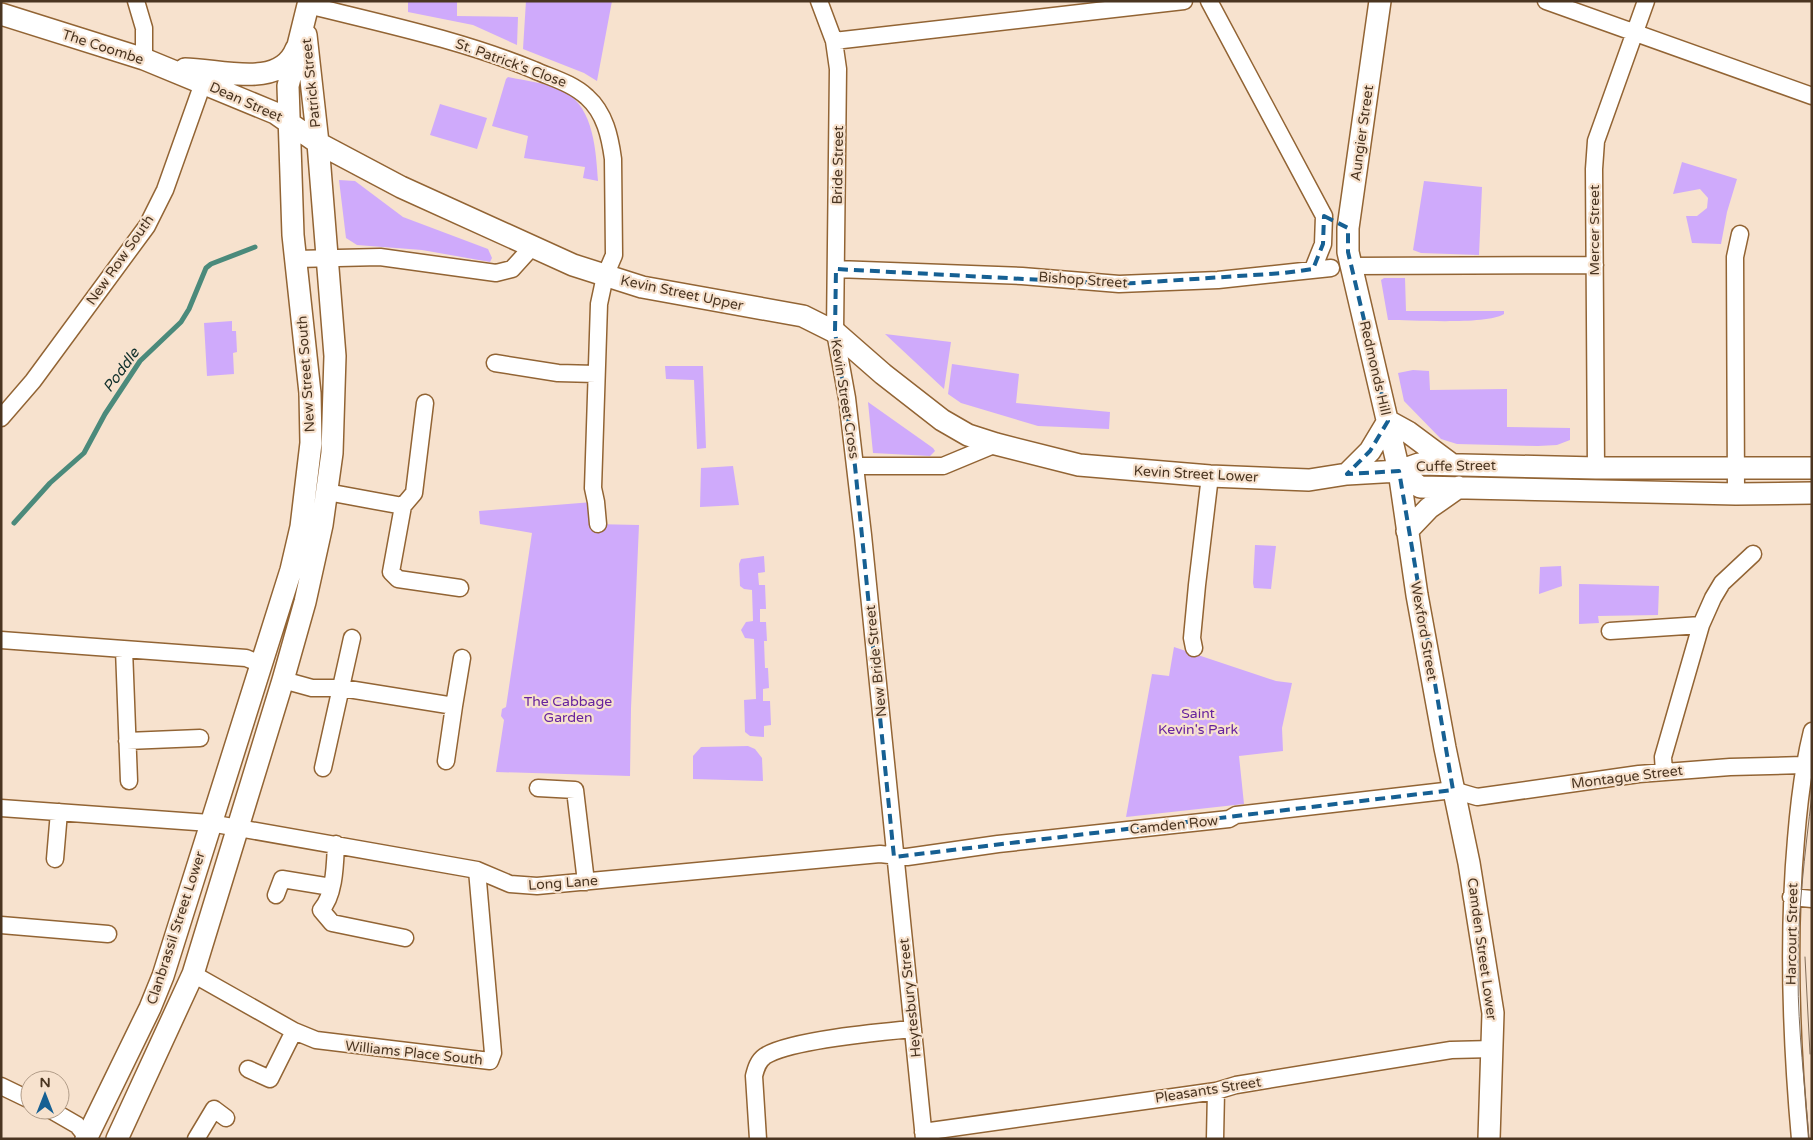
<svg xmlns="http://www.w3.org/2000/svg" width="1813" height="1140" font-family="'Varela Round',sans-serif">
<style>
.green{fill:#cfaafb}
.lines{fill:none;stroke-linecap:round;stroke-linejoin:round}
.stream{stroke:#4b8a7b;stroke-width:5}
.minor-casing{stroke:#926434;stroke-width:19}
.major-casing{stroke:#926434;stroke-width:24}
.minor{stroke:#fff;stroke-width:16}
.major{stroke:#fff;stroke-width:21}
.tram{stroke:#816c58;stroke-width:1}
.marked{fill:none;stroke:#166093;stroke-width:4;stroke-dasharray:10 6;stroke-linejoin:round}
.labels{text-anchor:middle;dominant-baseline:central;stroke-width:4.5;stroke-linejoin:round;paint-order:stroke}
.street-label{font-size:14px;fill:#4a3521;stroke:#f7e2ce}
.park-label{font-size:14px;fill:#67229d;stroke:#f7e2ce}
.water-label{font-size:15px;font-style:italic;fill:#11302c;stroke:#f7e2ce}
</style>
<rect width="100%" height="100%" fill="#f7e2ce"/>
<path class="green" d="M 408,1 L 457,1 L 457,16 L 518,17 L 517,45 L 473,25 L 408,12 Z
M 526,1 L 612,1 L 597,81 L 584,73 L 523,49 Z
M 508,77 C 527,81 549,83 565,92 C 594,108 596,152 598,181 L 583,178 L 585,167 L 524,158 L 528,136 L 492,126 L 506,79 Z
M 440,104 L 487,118 L 477,149 L 430,135 Z
M 1682,162 L 1737,179 L 1727,212 L 1721,244 L 1692,243 L 1686,216 L 1697,216 L 1707,208 L 1708,198 L 1700,189 L 1673,194 Z
M 339,180 L 355,181 L 403,217 L 488,249 L 492,258 L 490,262 L 422,250 L 357,245 L 346,238 Z
M 1424,181 L 1482,187 L 1479,255 L 1421,253 L 1413,250 Z
M 1384,278 L 1405,278 L 1406,311 L 1504,311 L 1504,314 C 1487,325 1412,320 1388,320 L 1381,280 Z
M 232,321 L 232,331 L 236,331 L 237,352 L 233,353 L 234,374 L 207,376 L 204,323 Z
M 885,334 L 951,342 L 944,389 Z
M 952,364 L 1019,374 L 1016,403 L 1110,412 L 1109,429 L 1038,426 L 961,403 L 948,394 Z
M 665,366 L 703,366 L 706,448 L 697,449 L 694,380 L 666,379 Z
M 1413,370 L 1429,371 L 1430,390 L 1507,389 L 1507,427 L 1570,428 L 1570,440 L 1557,445 L 1538,446 L 1457,444 L 1441,439 L 1404,401 L 1398,373 Z
M 868,402 L 933,448 L 935,451 L 930,456 L 873,453 Z
M 733,466 L 739,505 L 700,507 L 701,468 Z
M 593,502 L 593,524 L 639,525 L 631,708 L 630,776 L 496,772 L 504,720 L 501,716 L 502,709 L 506,707 L 532,533 L 480,524 L 479,511 Z
M 1255,545 L 1276,546 L 1271,589 L 1254,588 L 1253,583 Z
M 764,556 L 765,572 L 758,573 L 759,585 L 765,585 L 766,609 L 760,609 L 760,622 L 766,622 L 767,641 L 764,641 L 765,668 L 768,668 L 769,688 L 763,689 L 763,701 L 770,701 L 771,725 L 764,726 L 764,737 L 750,736 L 745,732 L 744,700 L 756,699 L 754,639 L 745,638 L 741,630 L 746,622 L 753,621 L 752,590 L 744,589 L 740,586 L 739,564 L 741,559 Z
M 1561,566 L 1562,586 L 1539,594 L 1540,567 Z
M 1579,584 L 1659,586 L 1658,615 L 1598,616 L 1599,623 L 1579,624 Z
M 1174,647 L 1276,681 L 1292,683 L 1282,728 L 1283,751 L 1239,756 L 1244,804 L 1126,817 L 1152,674 L 1169,676 Z
M 748,746 L 755,749 L 762,758 L 763,781 L 693,779 L 693,756 L 701,747 Z"/>
<g class="lines">
<path class="stream" d="M 14,523 L 50,483 L 84,453 L 105,414 L 140,361 L 181,322 L 189,309 L 206,268 L 211,264 L 255,247"/>
<g class="minor-casing">
<path id="minor" d="M 136,1 L 144,28 L 144,59
M 819,1 L 834,41 L 838,69 L 835,332 L 847,398 L 863,535 L 924,1139
M 1209,1 L 1324,216 L 1323,244 L 1313,269
M 1546,1 L 1812,96
M 308,5 C 384,24 461,40 534,70 C 552,78 572,83 587,97 C 605,113 610,137 613,159 L 614,255 L 605,276 L 599,304 L 593,488 L 596,502 L 598,524
M 834,41 L 1184,1
M 296,259 L 380,257 L 496,273 L 512,269 L 532,247
M 1351,266 L 1595,265
M 836,269 L 1022,276 L 1119,284 L 1218,280 L 1331,268
M 495,363 L 558,373 L 596,374
M 425,403 L 414,493 L 403,506 L 391,572 L 398,579 L 460,588
M 1,418 L 33,381 L 147,226 L 165,190 L 203,83
M 855,466 L 943,466 L 996,444
M 1596,468 L 1594,169 L 1596,141 L 1646,1
M 327,492 L 403,506
M 1736,494 L 1735,257 L 1740,234
M 1610,631 L 1701,625
M 1,640 L 246,658 L 261,664
M 1194,648 L 1192,638 L 1197,585 L 1210,476
M 124,649 L 129,781
M 283,680 L 312,688 L 342,688 L 454,706 L 462,658
M 127,741 L 200,738
M 446,761 L 454,706
M 323,768 L 352,638
M 1664,772 L 1663,757 L 1701,625 L 1713,598 L 1722,583 L 1753,554
M 538,788 L 575,790 L 586,882
M 1,808 L 210,823 L 477,870 L 510,884 L 537,886 L 880,854 L 907,857 L 998,844 L 1229,819 L 1236,815 L 1453,790 L 1477,797 L 1639,774 L 1730,767 L 1803,765
M 336,844 C 335,863 335,895 321,910 L 332,923 L 405,938
M 55,859 L 59,812
M 276,895 L 282,879 L 331,887
M 1791,897 L 1812,899
M 1,925 L 108,934
M 193,974 L 294,1031 L 316,1040 L 490,1061 L 493,1053 L 477,870
M 248,1069 L 270,1079 L 294,1031
M 1,1086 L 30,1100
M 51,1110 L 77,1125 L 87,1137
M 923,1132 L 1216,1091 L 1236,1085 L 1451,1050 L 1493,1049
M 196,1139 L 214,1109 L 226,1118
M 758,1139 L 754,1076 C 756,1068 758,1061 765,1056 C 791,1040 880,1032 913,1029
M 1215,1139 L 1216,1091
M 1800,1139 C 1791,1039 1787,940 1796,839 C 1799,802 1803,767 1812,731"/>
</g>
<g class="major-casing">
<path id="major" d="M 1380,1 L 1348,228 L 1348,252 L 1399,471 L 1417,595 L 1445,748 L 1469,863 L 1493,1013 L 1489,1139
M 1,14 L 144,59 L 275,113 L 318,143 L 401,187 L 573,265 L 642,287 L 803,316 L 835,332 L 883,374 L 942,420 L 968,435 L 996,444 L 1079,465 L 1210,476 L 1309,480 L 1347,474 L 1399,471 L 1419,464 L 1596,468 L 1812,468
M 185,69 C 219,69 280,90 296,49
M 1388,421 L 1408,432 L 1451,464
M 1399,471 L 1420,487 L 1736,494 L 1812,493
M 1347,474 L 1370,451 L 1388,421
M 1407,531 L 1429,508 L 1459,487
M 86,1139 L 150,1008 L 163,976 L 291,570 L 301,527 L 311,443 L 310,393 L 293,235 L 288,86 L 309,1
M 117,1139 L 193,974 L 283,680 L 305,602 L 322,525 L 332,453 L 335,356 L 318,143 L 306,35"/>
</g>
<use href="#minor" class="minor"/>
<use href="#major" class="major"/>
<path class="tram" d="M 1805,957 L 1810,1054
M 1809,1139 C 1805,1085 1798,1030 1798,976 C 1797,915 1805,854 1812,794"/>
</g>
<path class="marked" d="M 1324,216 L 1348,228 L 1348,252 L 1388,421 L 1370,451 L 1347,474 L 1399,471 L 1453,790 L 894,857 L 855,466 L 835,332 L 836,269 L 1119,284 L 1284,273 L 1313,269 L 1323,244 Z"/>
<g class="labels">
<g class="street-label">
<text transform="translate(103 47) rotate(18)">The Coombe</text>
<text transform="translate(511 63) rotate(20)">St. Patrick's Close</text>
<text transform="translate(311 83) rotate(-96)">Patrick Street</text>
<text transform="translate(246 102) rotate(24)">Dean Street</text>
<text transform="translate(1362 133) rotate(-82)">Aungier Street</text>
<text transform="translate(838 165) rotate(-89)">Bride Street</text>
<text transform="translate(1594 230) rotate(-90)">Mercer Street</text>
<text transform="translate(120 260) rotate(-55)">New Row South</text>
<text transform="translate(1083 280) rotate(4)">Bishop Street</text>
<text transform="translate(682 293) rotate(12)">Kevin Street Upper</text>
<text transform="translate(1375 368) rotate(77)">Redmonds Hill</text>
<text transform="translate(306 374) rotate(-94)">New Street South</text>
<text transform="translate(845 399) rotate(81)">Kevin Street Cross</text>
<text transform="translate(1456 466) rotate(-1)">Cuffe Street</text>
<text transform="translate(1196 474) rotate(3)">Kevin Street Lower</text>
<text transform="translate(1424 631) rotate(80)">Wexford Street</text>
<text transform="translate(876 661) rotate(-96)">New Bride Street</text>
<text transform="translate(1627 777) rotate(-7)">Montague Street</text>
<text transform="translate(1174 825) rotate(-6)">Camden Row</text>
<text transform="translate(563 883) rotate(-4)">Long Lane</text>
<text transform="translate(176 928) rotate(-72)">Clanbrassil Street Lower</text>
<text transform="translate(1792 934) rotate(-89)">Harcourt Street</text>
<text transform="translate(1482 949) rotate(82)">Camden Street Lower</text>
<text transform="translate(910 998) rotate(-96)">Heytesbury Street</text>
<text transform="translate(414 1053) rotate(6)">Williams Place South</text>
<text transform="translate(1208 1090) rotate(-9)">Pleasants Street</text>
</g>
<g class="park-label">
<text x="568" y="701">The Cabbage<tspan x="568" dy="16">Garden</tspan></text>
<text x="1198" y="713">Saint<tspan x="1198" dy="16">Kevin's Park</tspan></text>
</g>
<g class="water-label">
<text transform="translate(121 370) rotate(-54)">Poddle</text>
</g>
</g>
<rect width="1813" height="1140" fill="none" stroke="#4a3521" stroke-width="5"/>
<g transform="translate(45 1095)"><circle r="24" fill="#f7e2ce" stroke="#b29d89"/>
<path d="M0-4L9 19L0 12L-9 19Z" fill="#166093"/>
<text y="-8" font-size="14" font-weight="bold" text-anchor="middle" fill="#4a3521">N</text>
</g>
</svg>
